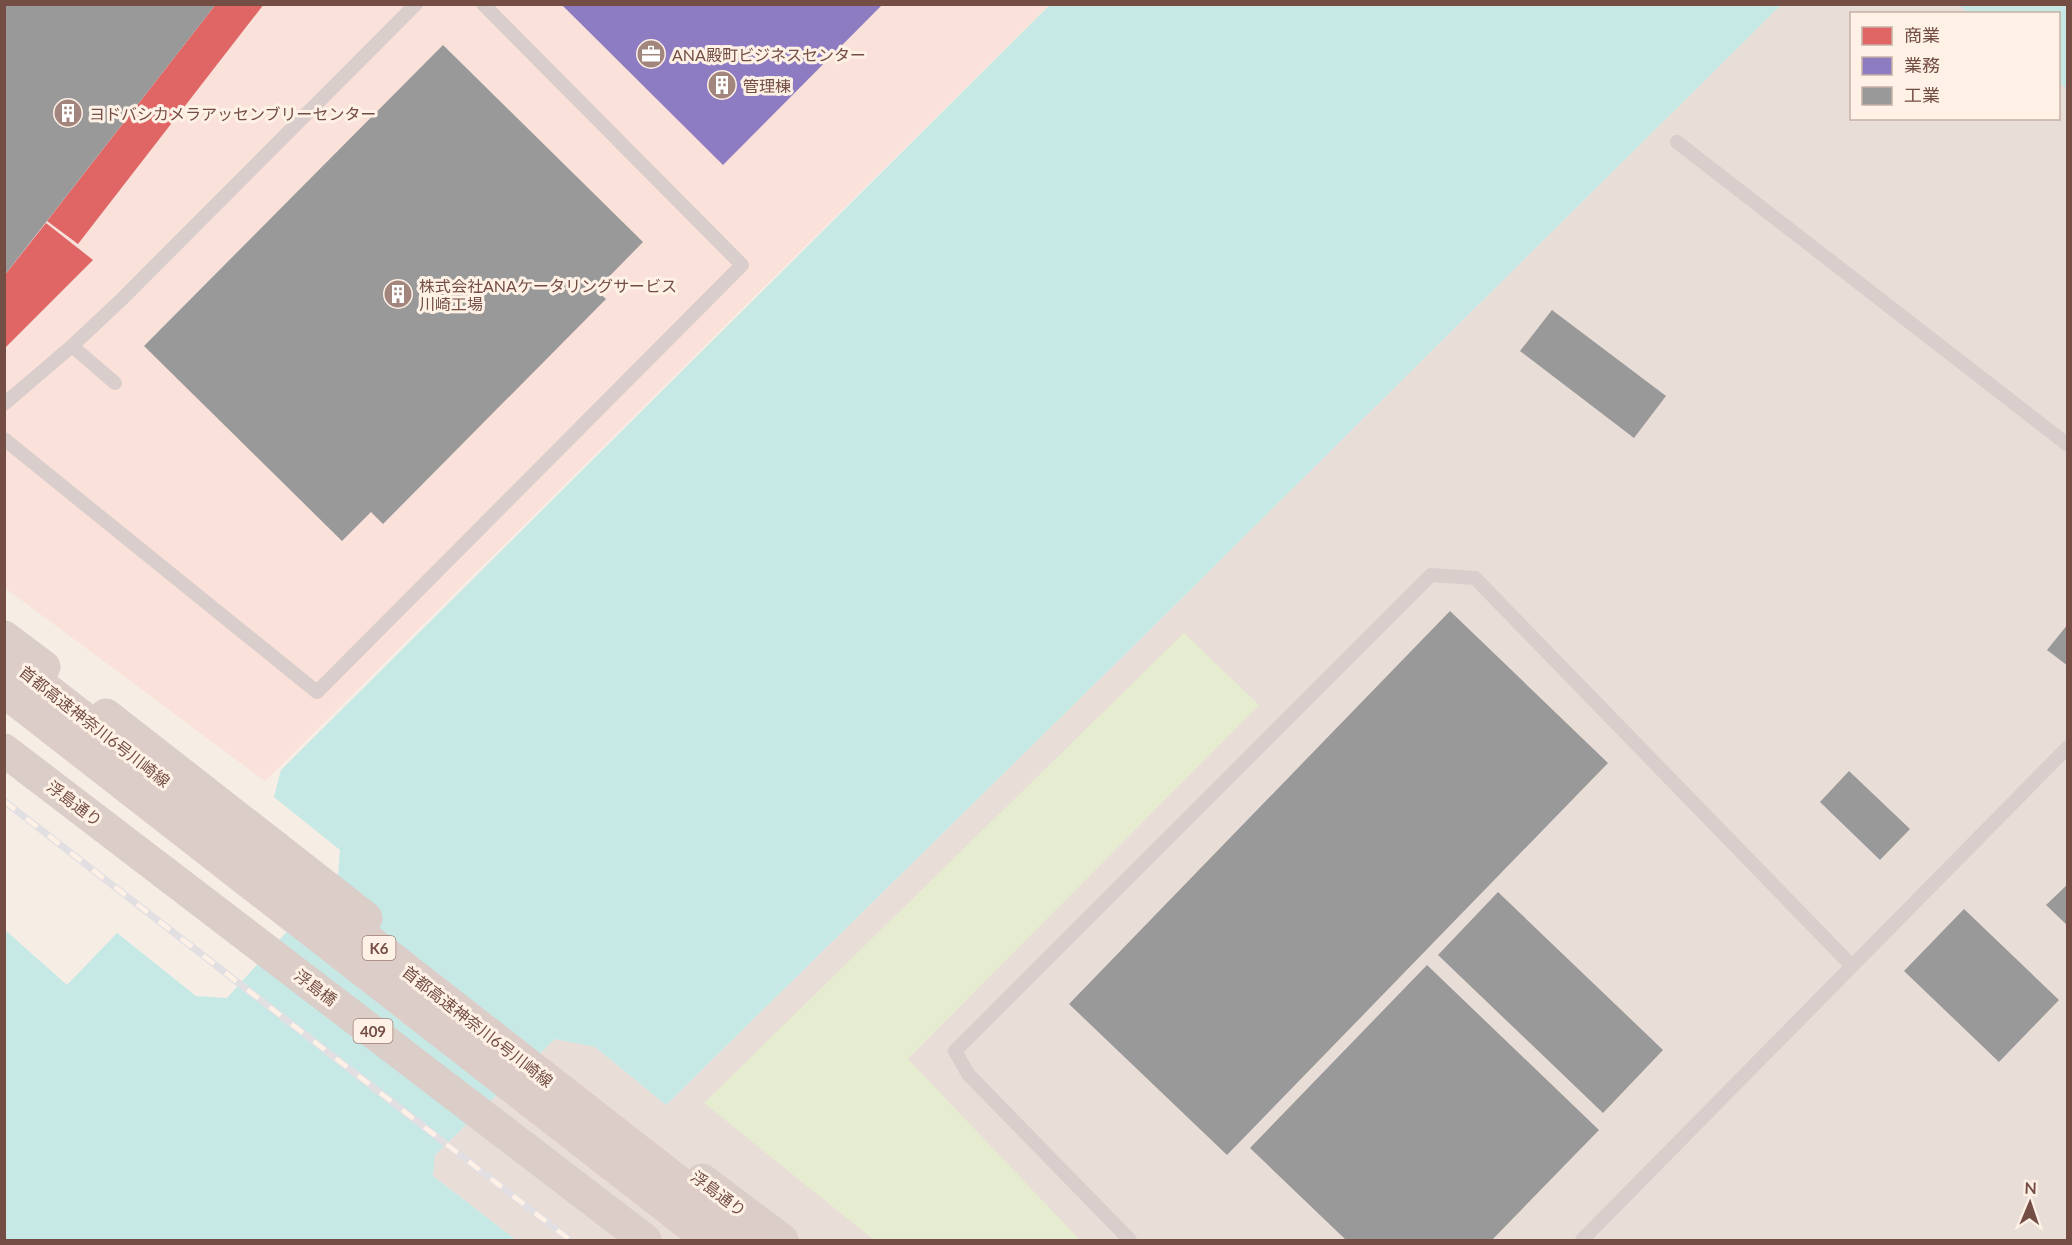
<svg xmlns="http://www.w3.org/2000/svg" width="2072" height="1245" font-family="Lato,'Noto Sans JP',sans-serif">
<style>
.commercial{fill:#fae1da}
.industrial{fill:#e9ddd7}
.green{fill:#e5eccf}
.water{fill:#c6e9e6}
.shops{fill:#e06666}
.offices{fill:#8e7cc3}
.industry{fill:#999}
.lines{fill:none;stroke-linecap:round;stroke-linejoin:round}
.service{stroke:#d9cecb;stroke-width:14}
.trunk{stroke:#dbcdc7;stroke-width:33}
.motorway{stroke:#ddcdc9;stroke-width:33}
.rail-casing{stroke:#e2dfe3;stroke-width:7}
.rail{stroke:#fff1e6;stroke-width:4.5;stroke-dasharray:14;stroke-linecap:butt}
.labels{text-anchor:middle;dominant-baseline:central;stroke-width:6;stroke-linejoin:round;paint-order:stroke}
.shield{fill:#fff1e6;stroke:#9e7f75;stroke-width:1.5}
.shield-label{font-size:15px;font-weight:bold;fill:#744e45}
.poi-label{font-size:16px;fill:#744e45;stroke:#fff1e6;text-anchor:start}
.street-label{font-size:16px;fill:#744e45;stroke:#fff1e6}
</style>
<rect width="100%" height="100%" fill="#f6ede5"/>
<path class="commercial" d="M 4,5 L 1049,5 L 265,781 L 5,588 Z"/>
<path class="industrial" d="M 1781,5 L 1958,5 L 1970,13 L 1852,14 L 1852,118 L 2058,118 L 2059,81 L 2067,88 L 2067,1240 L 516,1240 L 433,1176 L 435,1155 L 555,1039 L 595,1047 L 666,1105 L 1171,609 Z"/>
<path class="green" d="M 1184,633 L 1259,705 L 908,1059 L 1080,1240 L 874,1240 L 704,1103 Z"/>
<path class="water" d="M 1050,5 L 1781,5 L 1171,609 L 666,1105 L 595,1047 L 555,1039 L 435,1155 L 433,1176 L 516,1240 L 5,1240 L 4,929 L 67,985 L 117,933 L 196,996 L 227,998 L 338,875 L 340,850 L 274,797 L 281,770 Z
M 1958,5 L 2067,5 L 2067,89 L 2059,82 L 2058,14 L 1969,13 Z"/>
<path class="shops" d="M 216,4 L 264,4 L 78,244 L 47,221 Z
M 46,223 L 93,260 L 4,349 L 4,276 Z"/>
<path class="offices" d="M 561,4 L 883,4 L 723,165 Z"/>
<path class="industry" d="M 4,4 L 216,4 L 4,276 Z
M 443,45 L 643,242 L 596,290 L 606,299 L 383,524 L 371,512 L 342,541 L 144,346 Z
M 1552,310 L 1666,396 L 1634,438 L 1520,351 Z
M 1450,611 L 1608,763 L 1227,1155 L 1069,1004 Z
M 2068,624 L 2068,666 L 2047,650 Z
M 1849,771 L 1910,829 L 1880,860 L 1820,802 Z
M 2068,884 L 2068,926 L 2046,905 Z
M 1498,892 L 1663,1050 L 1603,1113 L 1438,955 Z
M 1964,909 L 2059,1000 L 1999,1062 L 1904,971 Z
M 1427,965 L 1599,1130 L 1492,1240 L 1346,1240 L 1250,1148 Z"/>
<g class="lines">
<path class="service" d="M 1677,142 L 2068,445
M 72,346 L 115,383
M 4,404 L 72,346 L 122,299 L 416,4
M 4,439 L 317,692 L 742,265 L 483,4
M 1130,1240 L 968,1074 L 955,1051 L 1431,575 L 1475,578 L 1852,966
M 1582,1240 L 2068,747"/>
<path class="trunk" d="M 4,637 L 44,667
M 106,715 L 366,918
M 4,750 L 645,1240
M 702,1180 L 782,1240"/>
<path class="motorway" d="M 4,656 L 753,1240
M 4,691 L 709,1240"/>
<g class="rail-casing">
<path id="rail" d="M 4,801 L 570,1240"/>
</g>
<use href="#rail" class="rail"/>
</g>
<defs>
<g id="office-disc" transform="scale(1.5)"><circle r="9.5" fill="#a2867d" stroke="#fff1e6"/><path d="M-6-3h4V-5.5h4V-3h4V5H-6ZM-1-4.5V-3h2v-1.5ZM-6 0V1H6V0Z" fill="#fff"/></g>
<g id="building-disc" transform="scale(1.5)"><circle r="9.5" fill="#a2867d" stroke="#fff1e6"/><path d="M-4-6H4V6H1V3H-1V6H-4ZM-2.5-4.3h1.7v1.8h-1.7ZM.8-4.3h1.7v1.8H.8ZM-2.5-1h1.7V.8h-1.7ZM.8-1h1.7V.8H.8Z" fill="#fff"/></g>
</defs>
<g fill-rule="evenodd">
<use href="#office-disc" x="651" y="54"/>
<use href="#building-disc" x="722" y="85"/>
<use href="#building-disc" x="68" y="113"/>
<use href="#building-disc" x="398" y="294"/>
</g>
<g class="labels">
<g class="shield">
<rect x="362.5" y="936" width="33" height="24" rx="4.5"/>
<rect x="353.5" y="1019" width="39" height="24" rx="4.5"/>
</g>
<g class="shield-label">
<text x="379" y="948">K6</text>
<text x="373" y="1031">409</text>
</g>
<g class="poi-label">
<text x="672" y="54">ANA殿町ビジネスセンター</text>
<text x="743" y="85">管理棟</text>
<text x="89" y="113">ヨドバシカメラアッセンブリーセンター</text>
<text x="419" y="285">株式会社ANAケータリングサービス<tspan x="419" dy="18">川崎工場</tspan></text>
</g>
<g class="street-label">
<text transform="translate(95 726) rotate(38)">首都高速神奈川6号川崎線</text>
<text transform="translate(75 803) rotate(37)">浮島通り</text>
<text transform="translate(316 987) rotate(37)">浮島橋</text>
<text transform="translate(478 1026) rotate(38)">首都高速神奈川6号川崎線</text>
<text transform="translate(719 1193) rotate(37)">浮島通り</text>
</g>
</g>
<rect width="2072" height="1245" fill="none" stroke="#744e45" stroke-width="12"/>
<rect x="1850" y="12" width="210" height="108" fill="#fff1e6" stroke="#c7b0a6" stroke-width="1.5"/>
<rect x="1862" y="27" width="30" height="18" fill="#e06666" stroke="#c7b0a6" stroke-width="1.5"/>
<text x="1904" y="42" font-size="18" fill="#744e45">商業</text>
<rect x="1862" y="57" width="30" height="18" fill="#8e7cc3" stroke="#c7b0a6" stroke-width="1.5"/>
<text x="1904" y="72" font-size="18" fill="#744e45">業務</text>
<rect x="1862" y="87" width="30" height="18" fill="#999999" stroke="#c7b0a6" stroke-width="1.5"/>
<text x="1904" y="102" font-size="18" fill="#744e45">工業</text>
<g transform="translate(2030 1203) rotate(2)" stroke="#fff1e6" stroke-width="4.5" paint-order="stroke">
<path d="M0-4.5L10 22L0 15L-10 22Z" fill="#744e45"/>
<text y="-9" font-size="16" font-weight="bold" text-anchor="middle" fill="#744e45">N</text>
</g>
</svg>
